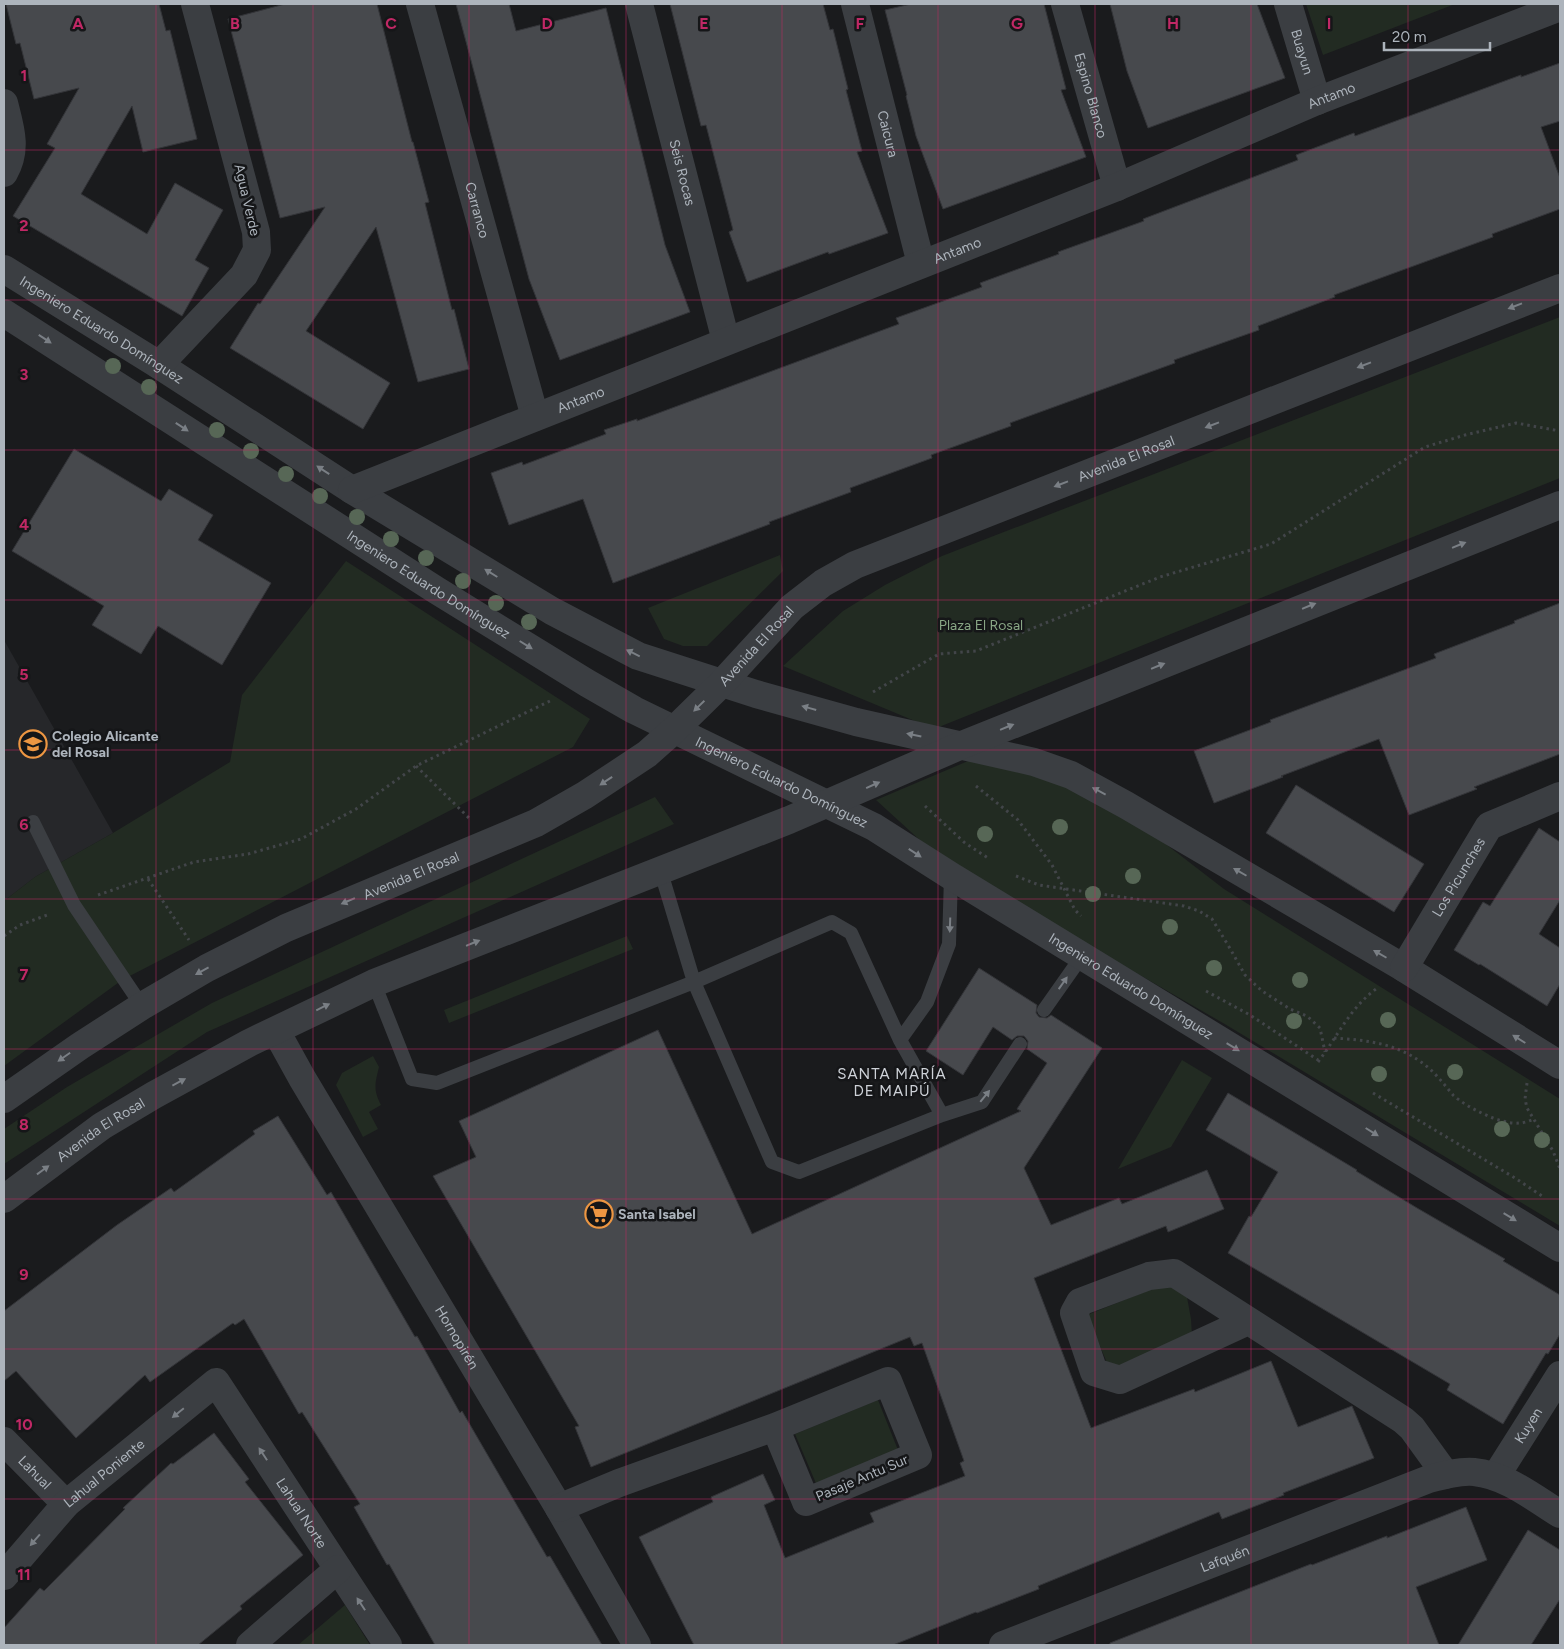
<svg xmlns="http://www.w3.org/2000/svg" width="1564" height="1649" font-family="Figtree,sans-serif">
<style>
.built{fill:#26272a}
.green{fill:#222b22}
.building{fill:#47494d;stroke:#343539}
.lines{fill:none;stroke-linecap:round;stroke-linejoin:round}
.path{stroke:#424549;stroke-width:3;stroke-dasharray:2.5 4;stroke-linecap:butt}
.lane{stroke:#3b3e42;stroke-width:14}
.street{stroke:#3b3e42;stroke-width:28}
.tree{fill:#576756}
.oneway{fill:#7a7f85}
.grid{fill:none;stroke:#c02865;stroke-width:1;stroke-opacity:0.55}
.labels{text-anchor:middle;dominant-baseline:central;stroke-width:5;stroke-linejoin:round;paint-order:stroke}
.street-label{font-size:14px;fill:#adb4bc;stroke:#151618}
.park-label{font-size:14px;fill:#89a685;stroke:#151618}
.poi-label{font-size:14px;font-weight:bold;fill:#adb4bc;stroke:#151618;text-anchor:start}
.neighbourhood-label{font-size:15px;letter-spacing:1px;fill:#ced2d8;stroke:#151618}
.grid-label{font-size:16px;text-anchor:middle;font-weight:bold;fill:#c02865;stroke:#151618;stroke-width:5;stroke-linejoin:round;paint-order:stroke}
</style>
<rect width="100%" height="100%" fill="#1a1b1d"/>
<path class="built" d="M 4,640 L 113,833 L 35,877 L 4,901 Z"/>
<path class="green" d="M 1306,4 L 1455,4 L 1323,55 Z
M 1560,317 L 1560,478 L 934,729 L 783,666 L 843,611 L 885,585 L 942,556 Z
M 780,555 L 783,571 L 707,646 L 683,646 L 664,639 L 648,608 Z
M 346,561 L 590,719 L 573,747 L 122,980 L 4,1066 L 4,901 L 35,877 L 113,833 L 230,762 L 242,695 Z
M 987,753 L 1119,808 L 1224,889 L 1560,1099 L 1560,1226 L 1223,1023 L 945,863 L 876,800 Z
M 655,797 L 674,824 L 207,1032 L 4,1164 L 4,1129 L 67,1087 L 212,1003 Z
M 627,936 L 633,949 L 449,1023 L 444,1010 Z
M 373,1056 L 379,1067 C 375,1084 373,1089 381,1105 L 369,1112 L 378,1129 L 363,1137 L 336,1085 L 342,1073 Z
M 1182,1060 L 1212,1078 L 1171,1147 L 1118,1169 Z
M 1169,1282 L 1187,1297 L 1191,1319 L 1192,1336 L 1110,1370 L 1087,1315 Z
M 878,1400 L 900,1455 L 818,1488 L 795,1434 Z
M 345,1605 L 370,1645 L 298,1645 Z"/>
<path class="building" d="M 6,4 L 159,4 L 166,31 L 170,30 L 197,139 L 143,152 L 132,106 L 81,194 L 147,234 L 175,183 L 223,210 L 195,260 L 209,268 L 182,316 L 13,216 L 55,148 L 47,144 L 79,88 L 34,99 L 20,43 L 16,44 Z
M 285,4 L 377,4 L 412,142 L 413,142 L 429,202 L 425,203 L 452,310 L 454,309 L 469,369 L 418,382 L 376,227 L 306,331 L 390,383 L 363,429 L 230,348 L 258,303 L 260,304 L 325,207 L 280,218 L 228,19 Z
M 456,4 L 509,4 L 516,31 L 606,8 L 665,245 L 690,312 L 560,360 L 529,279 Z
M 670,4 L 823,4 L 830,30 L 833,29 L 848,89 L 846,90 L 862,151 L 857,152 L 888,233 L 829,254 L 828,252 L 747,282 L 729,232 L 733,230 L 706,125 L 701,126 Z
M 911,4 L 1044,4 L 1066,89 L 1061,90 L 1086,157 L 943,209 L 916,136 L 906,96 L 907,95 L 885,10 Z
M 1110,4 L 1257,4 L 1285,78 L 1148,128 L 1127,71 Z
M 1560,63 L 1560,121 L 1541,127 L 1560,178 L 1560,209 L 1492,234 L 1493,237 L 1334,295 L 1335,297 L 1258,326 L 1259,330 L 1174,360 L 1175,363 L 1010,423 L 1011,426 L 931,455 L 932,458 L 850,488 L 851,492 L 769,522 L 770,524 L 613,583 L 583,499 L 509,525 L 491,473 L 522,462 L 523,465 L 606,434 L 604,430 L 637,419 L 637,421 L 899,324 L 896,318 L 982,287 L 980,283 L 1059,254 L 1058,252 L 1144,221 L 1143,219 L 1298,160 L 1296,155 L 1354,133 L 1355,136 L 1521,75 L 1521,77 Z
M 74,449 L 161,501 L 169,489 L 213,515 L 198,540 L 271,583 L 222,665 L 158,626 L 141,654 L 92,625 L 104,606 L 12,551 Z
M 1560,603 L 1560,754 L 1474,787 L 1477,789 L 1409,815 L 1379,739 L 1281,776 L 1283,777 L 1214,803 L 1194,751 L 1271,722 L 1270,720 L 1436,658 L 1434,654 L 1515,623 L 1514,621 Z
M 1296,785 L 1424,864 L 1394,912 L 1266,833 Z
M 1539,828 L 1560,842 L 1560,900 L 1539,934 L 1560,948 L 1560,984 L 1547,1006 L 1480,964 L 1479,965 L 1454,950 L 1483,902 L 1490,906 Z
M 979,968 L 1037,1005 L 1036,1013 L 1039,1017 L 1047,1018 L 1051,1015 L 1102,1048 L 1024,1168 L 1051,1225 L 1119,1198 L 1122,1204 L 1207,1170 L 1224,1209 L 1168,1232 L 1166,1226 L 1034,1278 L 1091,1428 L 1194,1389 L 1195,1392 L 1271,1361 L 1298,1427 L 1352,1406 L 1374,1458 L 1283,1493 L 1284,1495 L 1222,1519 L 1219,1512 L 1038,1586 L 1039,1589 L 977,1613 L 976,1612 L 893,1645 L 694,1645 L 639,1537 L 713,1502 L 711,1497 L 763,1474 L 775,1500 L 764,1505 L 785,1558 L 874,1522 L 870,1513 L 965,1476 L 960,1463 L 964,1461 L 922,1343 L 914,1346 L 910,1337 L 591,1467 L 575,1427 L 579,1426 L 433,1176 L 476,1157 L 459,1121 L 658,1030 L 752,1234 L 1021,1111 L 1017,1109 L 1047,1063 L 1027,1049 L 1028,1041 L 1024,1036 L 1017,1036 L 1012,1040 L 993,1027 L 963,1075 L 926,1051 Z
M 1228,1093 L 1357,1170 L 1356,1171 L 1417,1208 L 1505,1259 L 1503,1261 L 1560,1295 L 1560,1334 L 1548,1354 L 1546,1353 L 1503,1424 L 1447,1390 L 1450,1384 L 1228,1253 L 1249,1216 L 1251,1217 L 1278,1172 L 1206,1130 Z
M 278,1116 L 327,1195 L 331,1192 L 415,1337 L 417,1336 L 460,1413 L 462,1411 L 547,1557 L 550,1556 L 602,1645 L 435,1645 L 389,1564 L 387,1565 L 354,1507 L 360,1504 L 302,1412 L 299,1414 L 244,1319 L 235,1325 L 233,1323 L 150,1382 L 145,1375 L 76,1438 L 16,1371 L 4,1381 L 4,1311 L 117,1225 L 171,1188 L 174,1192 L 255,1134 L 253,1131 Z
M 214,1433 L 249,1479 L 245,1482 L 303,1555 L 240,1606 L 242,1609 L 198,1645 L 4,1645 L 4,1628 L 40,1588 L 44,1591 L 125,1509 L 123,1508 L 171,1463 L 173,1464 Z
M 1466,1507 L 1487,1560 L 1416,1587 L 1439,1645 L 1110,1645 L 1110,1643 L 1311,1564 L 1312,1565 L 1387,1536 L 1387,1538 Z
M 1528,1530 L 1560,1550 L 1560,1599 L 1531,1645 L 1458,1645 Z"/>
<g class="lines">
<path class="path" d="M 873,692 L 939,654 L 976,651 L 1160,577 L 1271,544 L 1425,447 L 1465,435 L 1516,423 L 1560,431
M 416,766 L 469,818
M 976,786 L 1018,820 L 1052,865 L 1075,910 L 1081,916
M 925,806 L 965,843 L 988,858
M 1016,876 L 1039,885 L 1184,906 L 1199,911 L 1212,919 L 1228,945 L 1245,975 L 1262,991 L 1290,1009 L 1307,1016 L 1320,1028 L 1325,1052
M 148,879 L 189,940
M 98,895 L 194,862 L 248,854 L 301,839 L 356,809 L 416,766 L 552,700
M 4,936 L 20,925 L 50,914
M 1206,991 L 1250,1015 L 1318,1060
M 1334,1038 C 1365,1040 1395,1043 1421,1062 C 1434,1071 1443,1083 1453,1095 C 1466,1107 1501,1125 1519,1123 C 1524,1123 1529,1121 1534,1119
M 1318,1062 C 1338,1036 1349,1009 1376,989
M 1527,1083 L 1525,1099 L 1527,1108 L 1553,1151 L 1560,1169
M 1373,1093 L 1515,1178 L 1542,1196"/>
<path class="lane" d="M 33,822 L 74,905 L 142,1006
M 660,869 L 694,982 L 772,1162 L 799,1172 L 942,1115 L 982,1102 L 1020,1044
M 374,983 L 412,1079 L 437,1083 L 694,982 L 832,922 L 851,933 L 900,1040 L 942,1115
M 1044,1010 L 1082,956
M 900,1040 L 927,1002 L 949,944 L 951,876"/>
<g class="street">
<path id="s1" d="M 420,4 L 535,417"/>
<path id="s2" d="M 639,4 L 726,341"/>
<path id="s3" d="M 855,4 L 921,264"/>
<path id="s4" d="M 1065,4 L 1117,187"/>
<path id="s5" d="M 1288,4 L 1317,101"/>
<path d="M 4,103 C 10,127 18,149 4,173"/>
<path id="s6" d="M 4,269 L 159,365 L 352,490 L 552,611 L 638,656 L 756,694 L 856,722 L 1034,762 L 1071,775 L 1126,805 L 1404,968 L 1560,1065"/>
<path id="s7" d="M 4,313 L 436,590 L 587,683 L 634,710 L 874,827 L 951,876 L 1560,1248"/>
<path d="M 159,365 L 244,275 L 257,250 L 256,232 L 195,4"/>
<path id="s8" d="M 352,490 L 1117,187 L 1317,101 L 1560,7"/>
<path id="s9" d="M 1404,968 L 1489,826 L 1560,796"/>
<path id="s10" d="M 276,1031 L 302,1078 L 559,1508 L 637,1645"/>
<path id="s11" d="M 4,1099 L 80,1046 L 142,1006 L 207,968 L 286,928 L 536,823 L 585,795 L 647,754 L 674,730 L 723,682 L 792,607 L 823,583 L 855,565 L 1560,288"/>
<path id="s12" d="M 4,1199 L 102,1126 L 154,1095 L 249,1043 L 374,983 L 789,820 L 962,745 L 1560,505"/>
<path d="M 1248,1321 L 1120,1380 L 1094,1372 L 1074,1313 L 1080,1302 L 1149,1276 L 1174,1273 L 1403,1420 L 1412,1428 L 1446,1475"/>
<path id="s13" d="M 4,1441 L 66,1504"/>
<path id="s14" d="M 1496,1476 L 1560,1375"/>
<path d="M 559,1508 L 619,1483 L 775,1427 L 888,1381 L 918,1455 L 806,1502 L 775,1427"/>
<path id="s15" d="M 4,1576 L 66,1504 L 216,1382 L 388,1645"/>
<path d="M 250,1645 L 338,1569"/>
<path id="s16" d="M 1003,1645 L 1429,1479 C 1444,1475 1459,1471 1474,1472 C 1506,1475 1534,1498 1560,1514"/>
</g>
</g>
<g class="tree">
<circle cx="113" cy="366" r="8"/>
<circle cx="149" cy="387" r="8"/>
<circle cx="217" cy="430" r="8"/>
<circle cx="251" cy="451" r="8"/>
<circle cx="286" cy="474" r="8"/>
<circle cx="320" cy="496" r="8"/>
<circle cx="357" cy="517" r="8"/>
<circle cx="391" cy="539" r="8"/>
<circle cx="426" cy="558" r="8"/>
<circle cx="463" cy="581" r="8"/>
<circle cx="496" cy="603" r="8"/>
<circle cx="529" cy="622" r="8"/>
<circle cx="1060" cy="827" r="8"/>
<circle cx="985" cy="834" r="8"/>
<circle cx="1133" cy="876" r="8"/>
<circle cx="1093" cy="894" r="8"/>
<circle cx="1170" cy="927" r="8"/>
<circle cx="1214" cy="968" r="8"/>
<circle cx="1300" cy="980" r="8"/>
<circle cx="1388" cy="1020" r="8"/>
<circle cx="1294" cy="1021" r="8"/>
<circle cx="1455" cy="1072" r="8"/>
<circle cx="1379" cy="1074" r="8"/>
<circle cx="1502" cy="1129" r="8"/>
<circle cx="1542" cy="1140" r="8"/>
</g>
<defs><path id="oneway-solid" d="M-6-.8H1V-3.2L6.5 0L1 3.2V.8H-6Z" transform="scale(1.25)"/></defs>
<g class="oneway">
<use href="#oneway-solid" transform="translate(1515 306) rotate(159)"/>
<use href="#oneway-solid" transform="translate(45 339) rotate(33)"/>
<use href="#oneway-solid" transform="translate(1364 365) rotate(159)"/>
<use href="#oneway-solid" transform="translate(1212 425) rotate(159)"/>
<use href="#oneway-solid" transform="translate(182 427) rotate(33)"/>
<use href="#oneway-solid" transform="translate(323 470) rotate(-147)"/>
<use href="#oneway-solid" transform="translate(1061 484) rotate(159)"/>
<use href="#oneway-solid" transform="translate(1459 545) rotate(-22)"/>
<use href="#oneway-solid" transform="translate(491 573) rotate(-148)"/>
<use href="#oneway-solid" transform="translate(1309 606) rotate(-22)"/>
<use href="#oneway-solid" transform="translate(526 645) rotate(32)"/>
<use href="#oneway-solid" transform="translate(633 653) rotate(-154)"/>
<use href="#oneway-solid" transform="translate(1158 666) rotate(-22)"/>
<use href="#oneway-solid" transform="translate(699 706) rotate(136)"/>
<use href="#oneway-solid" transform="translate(809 708) rotate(-164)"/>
<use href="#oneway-solid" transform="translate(1007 727) rotate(-22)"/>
<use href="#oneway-solid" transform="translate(914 735) rotate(-168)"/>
<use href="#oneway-solid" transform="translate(606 781) rotate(146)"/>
<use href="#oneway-solid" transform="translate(873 785) rotate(-24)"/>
<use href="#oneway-solid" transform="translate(1099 791) rotate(-152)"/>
<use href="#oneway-solid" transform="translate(915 853) rotate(33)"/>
<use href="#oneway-solid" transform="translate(1240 872) rotate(-150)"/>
<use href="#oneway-solid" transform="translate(348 901) rotate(157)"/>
<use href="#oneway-solid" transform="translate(950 925) rotate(92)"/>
<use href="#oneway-solid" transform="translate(473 943) rotate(-22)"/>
<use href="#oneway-solid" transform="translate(1380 954) rotate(-150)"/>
<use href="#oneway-solid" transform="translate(202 971) rotate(151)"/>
<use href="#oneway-solid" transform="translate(1063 983) rotate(-55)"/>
<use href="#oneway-solid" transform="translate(323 1007) rotate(-26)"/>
<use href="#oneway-solid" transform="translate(1519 1039) rotate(-148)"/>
<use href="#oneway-solid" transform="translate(1233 1047) rotate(31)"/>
<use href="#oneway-solid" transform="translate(64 1057) rotate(145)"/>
<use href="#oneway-solid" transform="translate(179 1082) rotate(-28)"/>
<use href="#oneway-solid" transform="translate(985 1096) rotate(-51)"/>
<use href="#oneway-solid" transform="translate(1372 1132) rotate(32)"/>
<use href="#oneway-solid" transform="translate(43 1170) rotate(-36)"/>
<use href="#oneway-solid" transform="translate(1510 1217) rotate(31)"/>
<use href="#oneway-solid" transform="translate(178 1413) rotate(141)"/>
<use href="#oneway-solid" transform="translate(263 1454) rotate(-123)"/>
<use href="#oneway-solid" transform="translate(35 1540) rotate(131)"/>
<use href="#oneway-solid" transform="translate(361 1604) rotate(-123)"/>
</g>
<path class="grid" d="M 156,4 L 156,1645M 313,4 L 313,1645M 469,4 L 469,1645M 626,4 L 626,1645M 782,4 L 782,1645M 938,4 L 938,1645M 1095,4 L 1095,1645M 1251,4 L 1251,1645M 1408,4 L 1408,1645M 4,150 L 1560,150M 4,300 L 1560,300M 4,450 L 1560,450M 4,600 L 1560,600M 4,750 L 1560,750M 4,899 L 1560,899M 4,1049 L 1560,1049M 4,1199 L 1560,1199M 4,1349 L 1560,1349M 4,1499 L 1560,1499"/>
<defs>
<g id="school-ring" transform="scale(1.4375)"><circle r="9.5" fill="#151618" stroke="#ed9642" stroke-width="1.5"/><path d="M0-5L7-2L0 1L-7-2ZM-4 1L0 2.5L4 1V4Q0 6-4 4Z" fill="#ed9642"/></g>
<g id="supermarket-ring" transform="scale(1.4375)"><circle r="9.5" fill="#151618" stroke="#ed9642" stroke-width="1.5"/><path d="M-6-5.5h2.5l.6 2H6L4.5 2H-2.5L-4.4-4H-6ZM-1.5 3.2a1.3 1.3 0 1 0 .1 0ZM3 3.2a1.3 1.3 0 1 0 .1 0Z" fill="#ed9642"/></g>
</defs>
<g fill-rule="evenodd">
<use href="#school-ring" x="33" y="744"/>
<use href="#supermarket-ring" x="599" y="1214"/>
</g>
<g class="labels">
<g class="street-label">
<text stroke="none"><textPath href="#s5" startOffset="50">Buayun</textPath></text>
<text stroke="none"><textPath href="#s4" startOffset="95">Espino Blanco</textPath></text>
<text stroke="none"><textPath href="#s8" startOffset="1056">Antamo</textPath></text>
<text stroke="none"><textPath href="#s3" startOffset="134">Caicura</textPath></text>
<text stroke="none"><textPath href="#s2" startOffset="174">Seis Rocas</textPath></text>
<text transform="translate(247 200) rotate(77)">Agua Verde</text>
<text stroke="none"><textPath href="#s1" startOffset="214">Carranco</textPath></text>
<text stroke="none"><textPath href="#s8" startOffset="651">Antamo</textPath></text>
<text stroke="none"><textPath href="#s6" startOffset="115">Ingeniero Eduardo Domínguez</textPath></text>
<text stroke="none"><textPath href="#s8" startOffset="246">Antamo</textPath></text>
<text stroke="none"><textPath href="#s11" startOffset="1306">Avenida El Rosal</textPath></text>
<text stroke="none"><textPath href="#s7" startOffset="504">Ingeniero Eduardo Domínguez</textPath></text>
<text stroke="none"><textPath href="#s11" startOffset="886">Avenida El Rosal</textPath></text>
<text stroke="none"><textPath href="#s7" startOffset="909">Ingeniero Eduardo Domínguez</textPath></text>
<text stroke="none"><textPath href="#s11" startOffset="466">Avenida El Rosal</textPath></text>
<text stroke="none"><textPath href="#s9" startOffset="106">Los Picunches</textPath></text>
<text stroke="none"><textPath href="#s7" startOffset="1314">Ingeniero Eduardo Domínguez</textPath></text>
<text stroke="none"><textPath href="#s12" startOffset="119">Avenida El Rosal</textPath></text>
<text stroke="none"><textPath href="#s10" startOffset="356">Hornopirén</textPath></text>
<text stroke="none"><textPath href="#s14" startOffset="60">Kuyen</textPath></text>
<text stroke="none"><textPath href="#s13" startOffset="44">Lahual</textPath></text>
<text stroke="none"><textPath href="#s15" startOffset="144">Lahual Poniente</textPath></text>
<text transform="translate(862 1478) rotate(-23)">Pasaje Antu Sur</text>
<text stroke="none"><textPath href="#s15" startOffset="445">Lahual Norte</textPath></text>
<text stroke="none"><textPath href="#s16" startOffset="238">Lafquén</textPath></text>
</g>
<g class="park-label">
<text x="981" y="625">Plaza El Rosal</text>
</g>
<g class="poi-label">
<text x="52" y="736">Colegio Alicante<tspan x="52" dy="16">del Rosal</tspan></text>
<text x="618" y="1214">Santa Isabel</text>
</g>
<g class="neighbourhood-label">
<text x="892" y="1074">SANTA MARÍA<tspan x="892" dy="17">DE MAIPÚ</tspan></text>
</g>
</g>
<g class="grid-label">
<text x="78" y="29">A</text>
<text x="235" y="29">B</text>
<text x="391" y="29">C</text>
<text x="547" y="29">D</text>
<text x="704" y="29">E</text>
<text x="860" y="29">F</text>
<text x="1017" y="29">G</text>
<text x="1173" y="29">H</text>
<text x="1329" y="29">I</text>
<text x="24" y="81">1</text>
<text x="24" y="231">2</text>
<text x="24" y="380">3</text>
<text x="24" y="530">4</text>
<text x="24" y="680">5</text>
<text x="24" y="830">6</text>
<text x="24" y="980">7</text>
<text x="24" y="1130">8</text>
<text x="24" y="1280">9</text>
<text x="24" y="1430">10</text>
<text x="24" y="1580">11</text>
</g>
<rect width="1564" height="1649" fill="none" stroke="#adb4bc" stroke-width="10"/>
<path d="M1384 42v8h106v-8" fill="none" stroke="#adb4bc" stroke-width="2.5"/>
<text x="1392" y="42" font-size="15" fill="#adb4bc" stroke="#151618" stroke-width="4" paint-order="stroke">20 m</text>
</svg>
